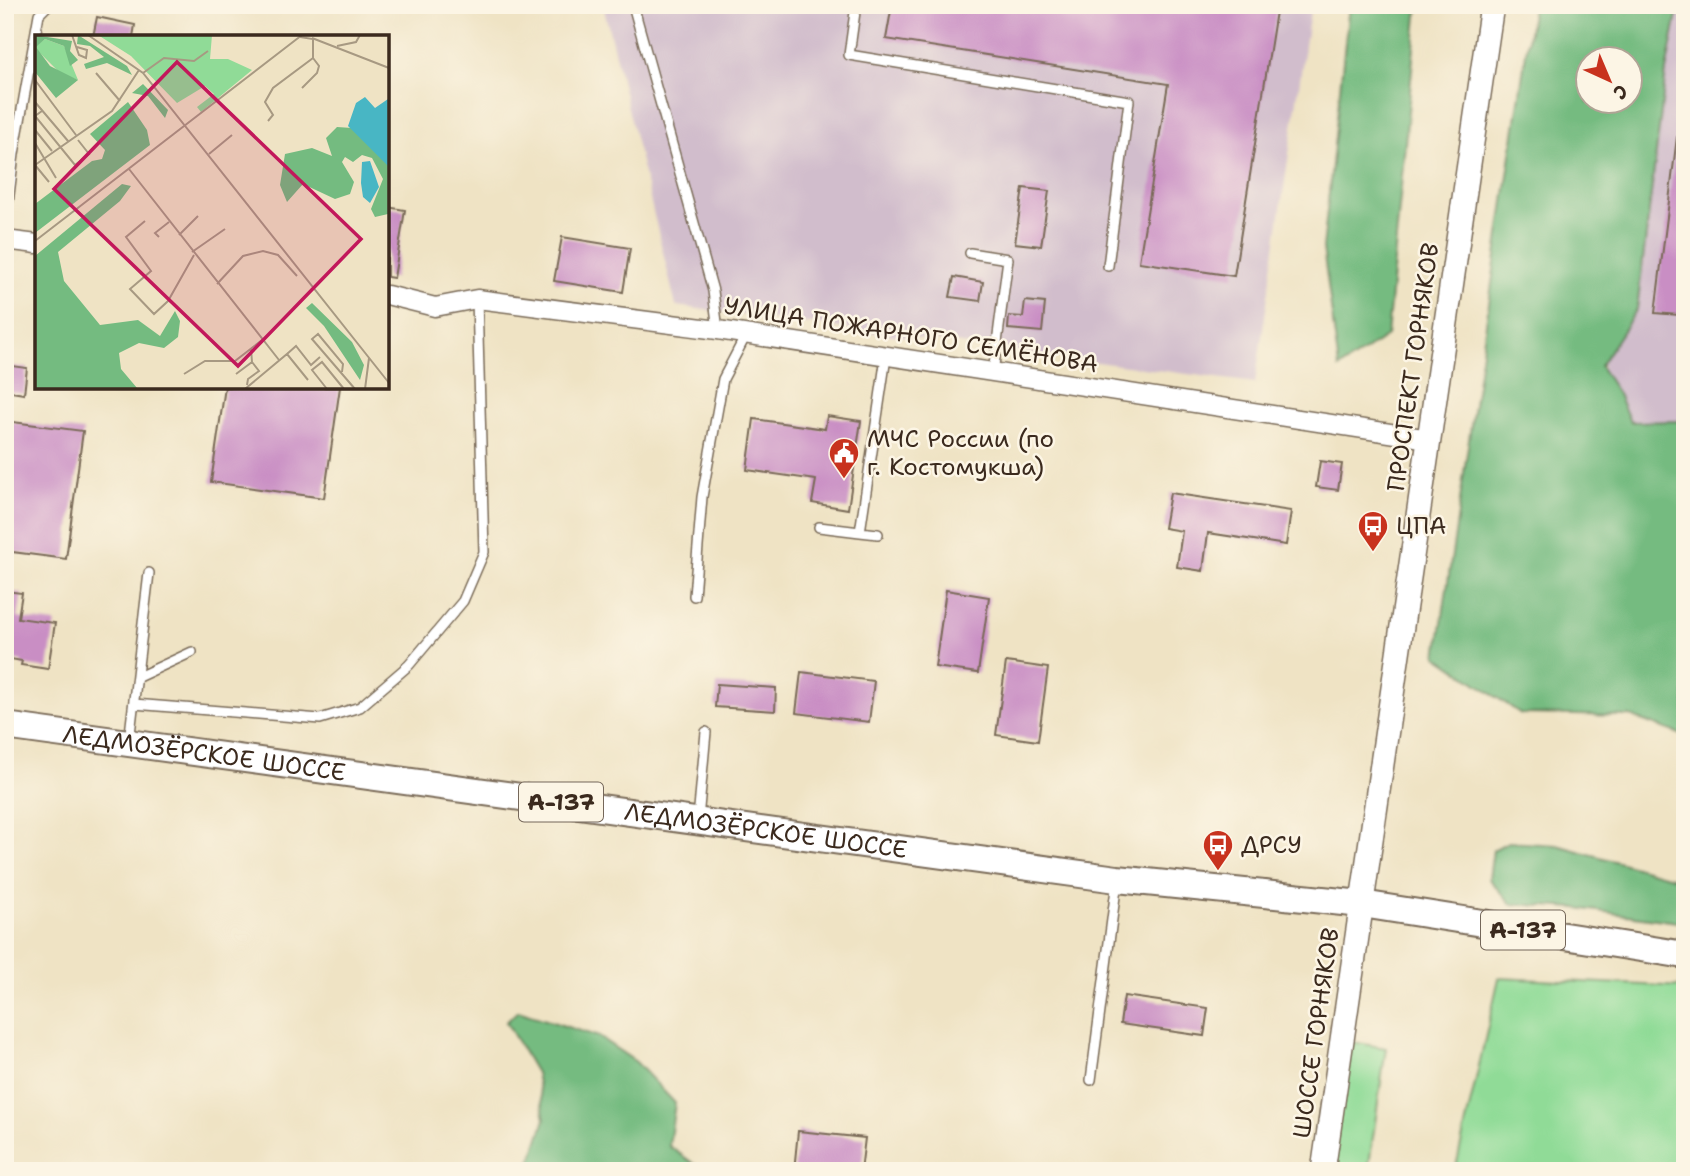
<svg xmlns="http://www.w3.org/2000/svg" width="1690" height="1176" font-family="'Shantell Sans',sans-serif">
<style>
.industrial{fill:#d1bdcc}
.green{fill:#90db97;stroke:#66825a;stroke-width:2}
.forest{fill:#74bb80;stroke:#58724f;stroke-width:2;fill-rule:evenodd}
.building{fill:#c98ec4}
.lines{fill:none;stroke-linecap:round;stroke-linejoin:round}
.service-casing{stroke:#7a6b58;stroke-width:12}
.minor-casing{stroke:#7a6b58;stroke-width:21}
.secondary-casing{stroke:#7a6b58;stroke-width:26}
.primary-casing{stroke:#7a6b58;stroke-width:30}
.service{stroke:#fff;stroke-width:9}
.minor{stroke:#fff;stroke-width:18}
.secondary{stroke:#fff;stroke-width:23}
.primary{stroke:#fff;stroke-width:26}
.labels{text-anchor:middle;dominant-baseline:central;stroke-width:5;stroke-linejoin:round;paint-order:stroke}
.shield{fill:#fcf5e5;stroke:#75675a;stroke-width:2}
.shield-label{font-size:23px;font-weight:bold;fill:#3b2a1e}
.street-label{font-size:24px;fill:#3b2a1e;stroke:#fcf5e5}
.poi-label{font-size:24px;fill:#3b2a1e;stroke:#fcf5e5;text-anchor:start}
.inset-road{fill:none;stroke:#a79982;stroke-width:2}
.view{fill:#c2185b;fill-opacity:0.15;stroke:#c2185b;stroke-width:3.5}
.inset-edge{fill:none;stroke:#3b2a1e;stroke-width:3.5}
</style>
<rect width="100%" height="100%" fill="#fcf5e5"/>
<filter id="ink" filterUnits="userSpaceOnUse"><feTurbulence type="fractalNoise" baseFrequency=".0143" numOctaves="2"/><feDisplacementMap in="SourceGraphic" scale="14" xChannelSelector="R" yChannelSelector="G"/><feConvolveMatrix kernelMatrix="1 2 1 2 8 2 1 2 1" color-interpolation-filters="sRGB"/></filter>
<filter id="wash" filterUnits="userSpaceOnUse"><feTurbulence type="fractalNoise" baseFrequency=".00686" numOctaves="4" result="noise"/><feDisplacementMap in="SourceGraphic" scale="28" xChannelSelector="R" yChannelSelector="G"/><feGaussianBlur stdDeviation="1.57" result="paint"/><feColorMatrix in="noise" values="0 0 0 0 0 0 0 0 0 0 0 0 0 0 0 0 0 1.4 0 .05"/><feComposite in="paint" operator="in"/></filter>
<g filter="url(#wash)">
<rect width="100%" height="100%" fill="#efe3c4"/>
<path class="industrial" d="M 603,5 L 1311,5 L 1255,383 L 676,306 Z
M 1664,5 L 1685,5 L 1685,436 L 1640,442 L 1596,406 Z"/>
<path class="green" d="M 1499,978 L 1685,987 L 1685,1171 L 1455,1171 Z
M 1347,1041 L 1386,1048 L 1368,1171 L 1332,1171 Z"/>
<path class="forest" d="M 1349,5 L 1418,5 L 1387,336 L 1339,368 L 1323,248 Z
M 1533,5 L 1679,5 L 1666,71 L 1637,309 L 1600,366 L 1618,394 L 1630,422 L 1685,421 L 1685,736 L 1630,716 L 1521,714 L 1437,656 ZM 1588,60 L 1630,60 L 1630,102 L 1588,102 Z
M 1508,842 L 1557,845 L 1675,878 L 1685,873 L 1685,923 L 1576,908 L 1511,904 L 1489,879 L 1493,850 Z
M 518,1011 L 599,1037 L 636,1062 L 675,1103 L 669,1146 L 704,1171 L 528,1171 L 545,1119 L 536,1073 L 506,1022 Z"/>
<g id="blocks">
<path class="building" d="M 892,5 L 1277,5 L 1234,276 L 1139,262 L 1168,84 L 886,39 Z
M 97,17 L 135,25 L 133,37 L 93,37 Z
M 1677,137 L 1685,137 L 1685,270 L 1679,315 L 1655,313 Z
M 1023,188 L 1049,191 L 1041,246 L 1015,243 Z
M 387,207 L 405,210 L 394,278 L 387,277 Z
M 562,237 L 630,248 L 623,292 L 554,281 Z
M 954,277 L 983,282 L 980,301 L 950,297 Z
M 1025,301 L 1045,303 L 1042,332 L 1008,329 L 1009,316 L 1023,317 Z
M 5,365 L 27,368 L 24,394 L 5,391 Z
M 225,387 L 340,387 L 324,498 L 211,482 Z
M 827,416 L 861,421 L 848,509 L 812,503 L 816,480 L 747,470 L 754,419 L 825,429 Z
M 5,421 L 83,431 L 66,559 L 5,551 Z
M 1320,461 L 1342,464 L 1338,490 L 1316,487 Z
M 1170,493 L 1291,511 L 1286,545 L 1208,533 L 1203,571 L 1177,567 L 1182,531 L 1164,528 Z
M 946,590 L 989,597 L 978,673 L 935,667 Z
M 5,591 L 22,593 L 18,618 L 55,623 L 48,669 L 21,665 L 22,661 L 5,658 Z
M 1006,662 L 1048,668 L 1038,741 L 996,735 Z
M 801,672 L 874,681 L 869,722 L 796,713 Z
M 717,684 L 776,688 L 775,711 L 715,707 Z
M 1124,996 L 1208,1008 L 1204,1036 L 1120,1024 Z
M 798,1131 L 865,1138 L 861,1171 L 794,1171 Z"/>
</g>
</g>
<g filter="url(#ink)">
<use href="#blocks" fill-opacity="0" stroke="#7a6b58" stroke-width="2"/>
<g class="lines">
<g class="service-casing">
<path id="service" d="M 633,5 L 713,291 L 718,330
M 856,5 L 849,55 L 1129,101 L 1108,266
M 5,228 L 14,154 L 39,14 L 48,5
M 970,253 L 1008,259 L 993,373
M 819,527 L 860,532
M 878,534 L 860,532 L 886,357
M 694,596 L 702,497 L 723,379 L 746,335
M 138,677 L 192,652
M 134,704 L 320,719 L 360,707 L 409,665 L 463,601 L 484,552 L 477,299
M 129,742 L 149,573
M 698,819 L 706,732
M 1091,1080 L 1117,881"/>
</g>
<g class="minor-casing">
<path id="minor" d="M 5,240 L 37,244
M 387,295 L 435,307 L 477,299 L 718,330 L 1429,439"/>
</g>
<g class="secondary-casing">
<path id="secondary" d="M 1323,1171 L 1492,5"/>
</g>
<g class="primary-casing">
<g id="primary">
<path id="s1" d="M 5,726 L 1117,879 L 1362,904 L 1685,955"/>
</g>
</g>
<use href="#service" class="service"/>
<use href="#minor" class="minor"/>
<use href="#secondary" class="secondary"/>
<use href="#primary" class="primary"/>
</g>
</g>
<defs>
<g id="civic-pin" transform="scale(1.575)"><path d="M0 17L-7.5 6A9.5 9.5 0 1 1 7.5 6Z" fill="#c8321e" stroke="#fcf5e5"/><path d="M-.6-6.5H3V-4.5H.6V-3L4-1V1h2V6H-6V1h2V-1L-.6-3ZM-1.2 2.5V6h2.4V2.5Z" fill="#fff"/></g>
<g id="bus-pin" transform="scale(1.575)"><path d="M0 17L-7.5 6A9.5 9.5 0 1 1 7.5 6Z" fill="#c8321e" stroke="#fcf5e5"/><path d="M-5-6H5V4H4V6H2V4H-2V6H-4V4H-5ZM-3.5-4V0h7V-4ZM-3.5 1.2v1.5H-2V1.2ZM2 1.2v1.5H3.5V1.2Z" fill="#fff"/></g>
</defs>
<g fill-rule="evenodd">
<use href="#civic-pin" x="844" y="453"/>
<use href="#bus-pin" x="1373" y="526"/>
<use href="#bus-pin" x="1218" y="845"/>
</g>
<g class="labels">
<g class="shield">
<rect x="519" y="782.5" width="84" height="39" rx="5"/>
<rect x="1481" y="910.5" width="84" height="39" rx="5"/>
</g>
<g class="shield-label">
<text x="561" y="802">А-137</text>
<text x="1523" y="930">А-137</text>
</g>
<g class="street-label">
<text transform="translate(911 335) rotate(9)">УЛИЦА ПОЖАРНОГО СЕМЁНОВА</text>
<text transform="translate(1413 367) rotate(-82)">ПРОСПЕКТ ГОРНЯКОВ</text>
<text stroke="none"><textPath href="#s1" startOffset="201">ЛЕДМОЗЁРСКОЕ ШОССЕ</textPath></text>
<text stroke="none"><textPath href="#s1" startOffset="768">ЛЕДМОЗЁРСКОЕ ШОССЕ</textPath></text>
<text transform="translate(1316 1033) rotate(-82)">ШОССЕ ГОРНЯКОВ</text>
</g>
<g class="poi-label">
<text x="867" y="439">МЧС России (по<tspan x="867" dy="28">г. Костомукша)</tspan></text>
<text x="1396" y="526">ЦПА</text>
<text x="1241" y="845">ДРСУ</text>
</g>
</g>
<g transform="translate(35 35)">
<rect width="354" height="354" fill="#efe3c4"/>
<path d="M 63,0 L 177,0 L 175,24 L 193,24 L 217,35 L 166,77 L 162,72 L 179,59 L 170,51 L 142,68 L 96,21 ZM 10,4 L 29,11 L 43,45 L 25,38 L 6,19 L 0,12 Z" fill="#90db97"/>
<path d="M 0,0 L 37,6 L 35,16 L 43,25 L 35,31 L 29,11 L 10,4 L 1,12 L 15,31 L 43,45 L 21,63 L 0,37 ZM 43,0 L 92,31 L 97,40 L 72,28 L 51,34 L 49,29 L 69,22 L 55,11 L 42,9 ZM 108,49 L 133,75 L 130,83 L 113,61 L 97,58 ZM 93,67 L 112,95 L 115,110 L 0,198 L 0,169 L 57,126 L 67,124 L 70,115 L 55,99 ZM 302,92 L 317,93 L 353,129 L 353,179 L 340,182 L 336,174 L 348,144 L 337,123 L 327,120 L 318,127 L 310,122 L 307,127 L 319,147 L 315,159 L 300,164 L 268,149 L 252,167 L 245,150 L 250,119 L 277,113 L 297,121 L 291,103 ZM 87,149 L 96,151 L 85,166 L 23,217 L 29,246 L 65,290 L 103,285 L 125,301 L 140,276 L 145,286 L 143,302 L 129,313 L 104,308 L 84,318 L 86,334 L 102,353 L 0,353 L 0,221 ZM 277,268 L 317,307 L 329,330 L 325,345 L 289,291 L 271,273 Z" fill="#74bb80"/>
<path d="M 330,62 L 340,73 L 353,64 L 353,131 L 313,91 L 321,68 ZM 335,126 L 344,152 L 335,168 L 328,162 L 326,148 L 327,127 Z" fill="#48b6c4"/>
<path class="inset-road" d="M 37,0 L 44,20 L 51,23 L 52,15 L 42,12M 53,0 L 108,38 L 354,348M 277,3 L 354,33M 302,11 L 321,7 L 325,0M 61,38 L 85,66M 108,38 L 129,23 L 159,26 L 173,16M 0,45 L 41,100M 267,53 L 282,38 L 284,31 L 278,23M 0,67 L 33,106M 7,76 L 0,81 L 40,130 L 54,119 L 43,105M 233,86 L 238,80 L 230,67 L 238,53 L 278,23 L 278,4 L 265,2M 0,95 L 17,116M 0,108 L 21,143M 174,119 L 197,100M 0,130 L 77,76 L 104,35M 0,130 L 14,147M 94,134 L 244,325M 110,186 L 91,202 L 116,236 L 95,254 L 119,279 L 133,266 L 159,220M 144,200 L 163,181M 124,202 L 120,198 L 134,187M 0,206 L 267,0M 157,217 L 190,194M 182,249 L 208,221 L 228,216 L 243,220 L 262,241M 252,319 L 261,311 L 276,330 L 285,322M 307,337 L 308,329 L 283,299 L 277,304 L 320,354M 149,339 L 170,326 L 200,326 L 227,305M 201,339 L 217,327 L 216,314M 212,350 L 213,344 L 224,336 L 217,327M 210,354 L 252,319 L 273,345M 292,354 L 277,335 L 287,327 L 309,354M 330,354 L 334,323"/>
<path class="view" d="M 142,27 L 326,204 L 203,331 L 19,154 Z"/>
<rect width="354" height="354" class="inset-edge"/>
</g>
<rect width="1690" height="1176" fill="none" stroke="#fcf5e5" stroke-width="28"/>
<g transform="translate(1609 80) rotate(136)"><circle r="33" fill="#fcf5e5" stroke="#afa495" stroke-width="2"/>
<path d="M0-5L12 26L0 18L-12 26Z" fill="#c8321e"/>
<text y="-10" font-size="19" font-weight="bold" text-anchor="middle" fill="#3b2a1e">С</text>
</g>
</svg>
